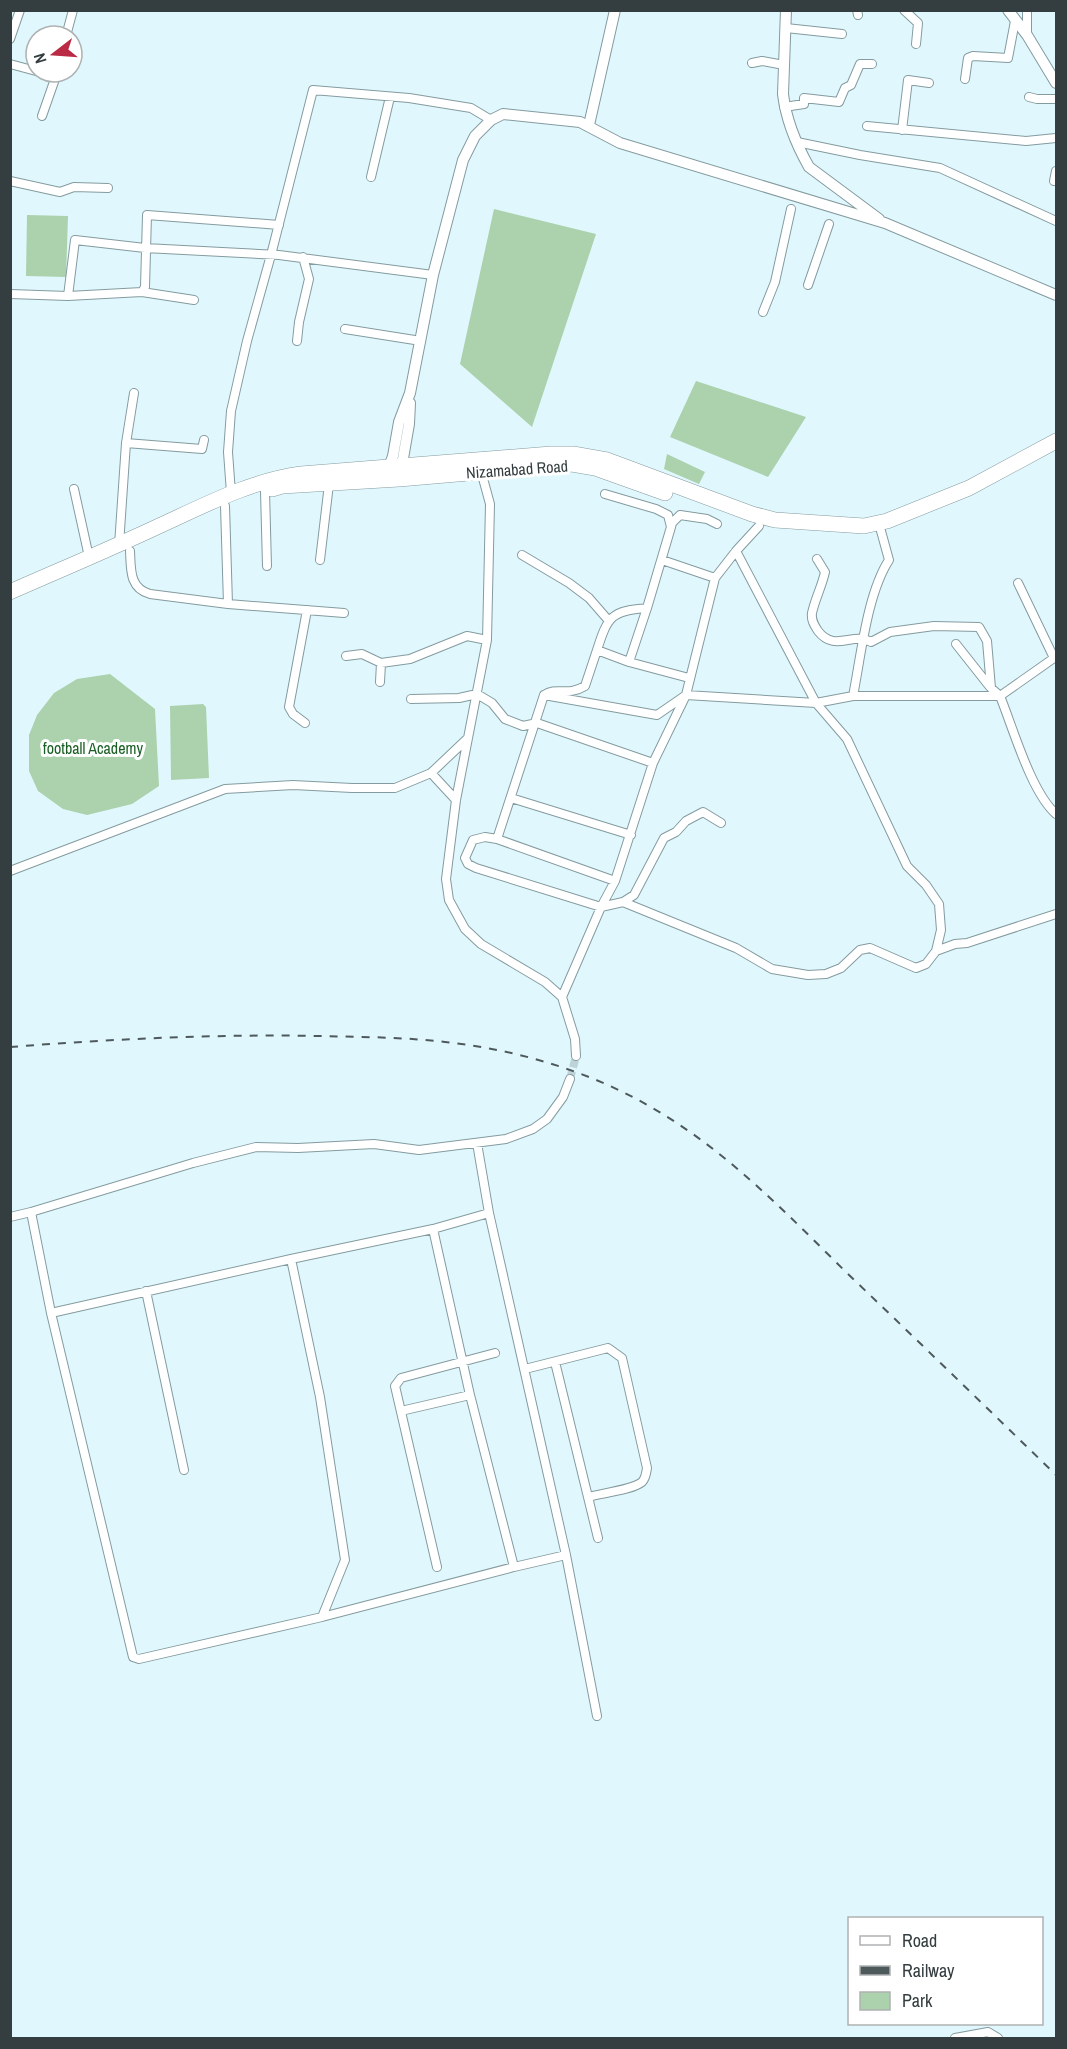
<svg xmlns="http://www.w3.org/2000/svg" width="1067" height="2049" font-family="'Archivo Narrow',sans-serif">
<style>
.green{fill:#acd1ad}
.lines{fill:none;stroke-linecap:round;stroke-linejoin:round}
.street-tunnel{stroke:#bed3d7;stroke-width:8;stroke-dasharray:8 4;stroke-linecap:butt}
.street-casing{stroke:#849b9f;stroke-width:10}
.secondary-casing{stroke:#849b9f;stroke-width:12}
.highway-casing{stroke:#849b9f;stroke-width:16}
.street{stroke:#fff;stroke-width:8}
.secondary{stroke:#fff;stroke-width:10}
.highway{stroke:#fff;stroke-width:15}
.rail{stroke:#4e595c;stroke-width:2;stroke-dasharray:8 8;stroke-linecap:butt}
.labels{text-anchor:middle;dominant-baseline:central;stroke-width:6;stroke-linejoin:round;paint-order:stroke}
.street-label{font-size:16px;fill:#343d3f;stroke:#fff}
.park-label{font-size:16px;fill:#1a6025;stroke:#fff}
</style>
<rect width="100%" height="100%" fill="#e0f8fd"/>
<path class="green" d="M 494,209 L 596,234 L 532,427 L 460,364 Z
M 27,215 L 68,216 L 66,277 L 26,276 Z
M 696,381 L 806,417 L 768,477 L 670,437 Z
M 667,454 L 705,472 L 699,484 L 664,469 Z
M 110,674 L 155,709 L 159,786 L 132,804 L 87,815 L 63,809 L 38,791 L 29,771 L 29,735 L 37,715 L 54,693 L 77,679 Z
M 203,704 L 206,707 L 209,778 L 171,780 L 170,706 Z"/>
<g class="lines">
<path class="street-tunnel" d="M 570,1079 L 576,1056"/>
<g class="street-casing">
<path id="street" d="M 857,10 L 858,15
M 904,10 L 918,23 L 916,44
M 786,28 L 842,34
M 1027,35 L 1027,10
M 66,36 L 73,10
M 10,39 L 20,10
M 752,63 L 762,61 L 784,65
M 10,64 L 36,71
M 39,72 L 56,76 L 57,73
M 965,79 L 968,58 L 973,56 L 1008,58 L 1015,21
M 1029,97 L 1037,99 L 1056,99
M 784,107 L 804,104 L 804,98 L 839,102 L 845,88 L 851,85 L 860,64 L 872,64
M 42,116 L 56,76
M 867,126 L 1026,141 L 1056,138
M 902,130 L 908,80 L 929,83
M 797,142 L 860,155 L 940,168 L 1056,221
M 371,177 L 390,97
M 10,181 L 60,192 L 74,187 L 108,188
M 1054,181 L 1056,171
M 808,285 L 829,224
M 10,294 L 68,296 L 75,240 L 145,248 L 279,255 L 433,275
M 68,296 L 142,292
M 194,300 L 142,292 L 145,287 L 147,215 L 279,225
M 763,312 L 775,282 L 791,209
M 345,329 L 421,341
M 297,341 L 299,322 L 309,279 L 303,257
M 126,443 L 202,449 L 204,440
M 481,471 L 490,504 L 487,640 L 456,800 L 446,879 L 449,900 L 465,929 L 481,944 L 545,982 L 562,997 L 575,1039 L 576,1056
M 74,489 L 89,557
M 265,491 L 267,566
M 231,493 L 228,452 L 231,411 L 247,341 L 271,255 L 313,90 L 409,98 L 471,108 L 491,120
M 605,494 L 656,509 L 668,515 L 671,527 L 647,608 L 629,662 L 689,678
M 225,506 L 228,604
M 671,527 L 672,523 L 680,515 L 707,519 L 717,524
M 119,545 L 126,443 L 134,393
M 130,551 C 131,569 129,588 150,594 L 228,604 L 344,613
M 522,555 L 569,583 L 589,598 L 609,621
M 817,559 L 825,572 C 822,586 815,599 812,613 C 811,620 814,625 818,631 C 835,653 853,631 871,642 L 890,632 L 934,626 L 979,627 L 987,641 L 991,688 L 1000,696 L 1054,658 L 1018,583
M 320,560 L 329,484
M 662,560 L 715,578
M 956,644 L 990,687
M 597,650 C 608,616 611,611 647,608
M 346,656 L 362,654 L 381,663
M 380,682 L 381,663 L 410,659 L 467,636 L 487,640
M 544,695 C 557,686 567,697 585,686 L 597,650 L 629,662
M 853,696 C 861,656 867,594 889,560 L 881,531
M 411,699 L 459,698 L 477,694 L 492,703 L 505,719 L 523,726 L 537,723 L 653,763
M 305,723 L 293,714 L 289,707 L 307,610
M 511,798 L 631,835
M 456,800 L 431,773 L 468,738
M 497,839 L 544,695 L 657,715 L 686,695 L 715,578 L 736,551
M 10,871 L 225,789 L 293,785 L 352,788 L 395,788 L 431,773
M 615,881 L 497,839 L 485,837 L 473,840 L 465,858 L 468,864 L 476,868 L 601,907 L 623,902 L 736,948 L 772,969 L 808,975 L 826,974 L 841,968 L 860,950 L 870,948 L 916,968 L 926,964 L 936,951 L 941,930 L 939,904 L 926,885 L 907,866 L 847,739 L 816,703 L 736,551 L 759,526
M 623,902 L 634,895 L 664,838 L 676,832 L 686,821 L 703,812 L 721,823
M 936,951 L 955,944 L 967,943 L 1056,914
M 562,997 L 601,907 L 615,881 L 653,763 L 686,695 L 816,703 L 853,696 L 1000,696 C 1013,728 1031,792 1056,814
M 477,1143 L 489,1213 L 566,1555 L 597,1716
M 10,1217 L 31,1212
M 433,1229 L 291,1259 L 320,1397 L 345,1560 L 322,1617 L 514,1567
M 291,1259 L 51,1313 L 133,1657 L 139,1659 L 322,1617
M 146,1291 L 184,1470
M 51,1313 L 31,1212 L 193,1163 L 256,1147 L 298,1148 L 374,1144 L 419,1150 L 506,1139 L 533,1129 L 547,1119 L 563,1097 L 570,1079
M 555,1362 L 598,1538
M 525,1369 L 608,1348 L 622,1358 L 647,1468 C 646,1473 646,1478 642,1482 C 632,1490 602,1493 588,1497
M 470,1395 L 514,1567 L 566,1555
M 401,1411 L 470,1395 L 433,1229 L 489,1213
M 437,1567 L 395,1386 L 401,1378 L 495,1353
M 955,2038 L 988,2032 L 998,2038"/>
</g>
<g class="secondary-casing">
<path id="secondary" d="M 786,10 L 783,94 C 786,120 796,144 809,167 L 879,219
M 1008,10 L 1027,35 L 1056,83
M 589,125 L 615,10
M 388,470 L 393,456 L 399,422 L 410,393 L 433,275 L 463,160 L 475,136 L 491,120 L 503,114 L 580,122 L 620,143 L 885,223 L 1056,295
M 401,470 L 409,424 L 410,403"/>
</g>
<g class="highway-casing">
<path id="highway" d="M 272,489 L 282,486 L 399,479 L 572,464 L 595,468 L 665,493
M 10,592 C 60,570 110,549 159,526 C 205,505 250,481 301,474 L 551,454 L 573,454 L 607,460 L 752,514 L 775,520 L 864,526 L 887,521 L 969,488 L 1056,441"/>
</g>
<use href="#street" class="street"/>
<use href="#secondary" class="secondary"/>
<use href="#highway" class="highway"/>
<path class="rail" d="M 10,1047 C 113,1039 215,1034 318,1036 C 360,1037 403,1037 445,1042 C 520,1050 596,1073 661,1113 C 732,1156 789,1216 848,1274 C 918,1341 987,1408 1056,1475"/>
</g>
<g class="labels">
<g class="street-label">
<text transform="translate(517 469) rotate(-4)">Nizamabad Road</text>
</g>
<g class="park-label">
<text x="93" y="748">football Academy</text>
</g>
</g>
<rect width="1067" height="2049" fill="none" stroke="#343d3f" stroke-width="24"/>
<rect x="848" y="1917" width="195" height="108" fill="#ffffff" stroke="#aeb1b2" stroke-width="1.5"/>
<rect x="860" y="1936" width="30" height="9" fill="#ffffff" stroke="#aeb1b2" stroke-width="1.5"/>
<text x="902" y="1947" font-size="18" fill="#343d3f">Road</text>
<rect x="860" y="1966" width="30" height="9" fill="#4e595c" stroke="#aeb1b2" stroke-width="1.5"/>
<text x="902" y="1977" font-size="18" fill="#343d3f">Railway</text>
<rect x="860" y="1992" width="30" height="18" fill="#acd1ad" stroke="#aeb1b2" stroke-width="1.5"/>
<text x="902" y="2007" font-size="18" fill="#343d3f">Park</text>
<g transform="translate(54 54) rotate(253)"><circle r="28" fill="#ffffff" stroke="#aeb1b2" stroke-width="1.5"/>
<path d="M0-4.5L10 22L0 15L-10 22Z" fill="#bb2a44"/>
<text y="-9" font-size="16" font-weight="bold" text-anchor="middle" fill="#343d3f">N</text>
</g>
</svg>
